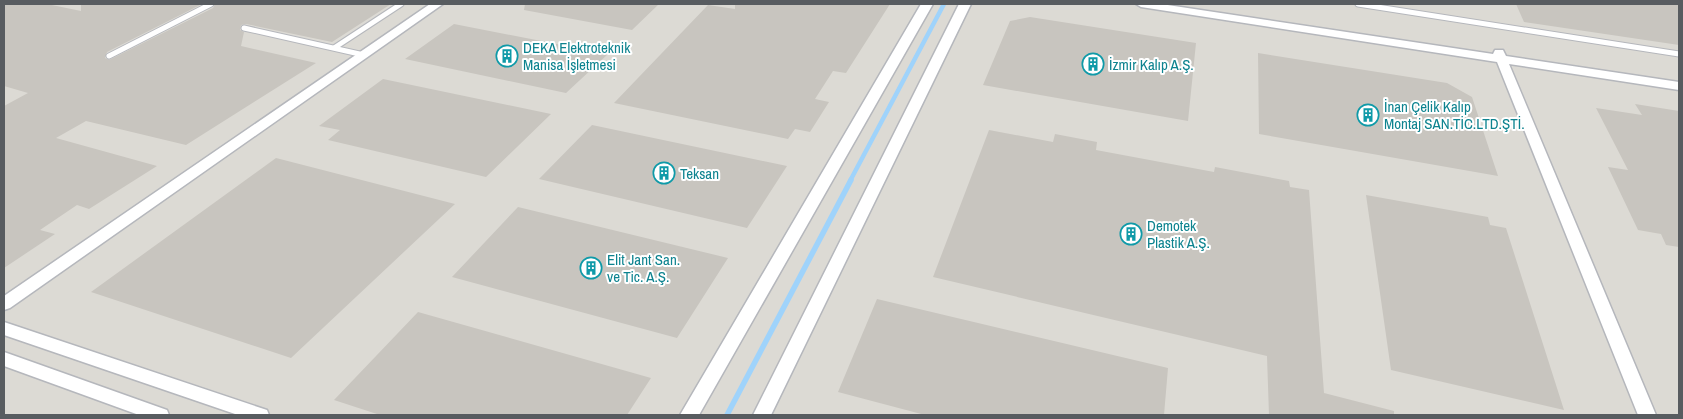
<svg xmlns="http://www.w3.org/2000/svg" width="1683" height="419" font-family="'Archivo Narrow',sans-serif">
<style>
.industrial{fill:#dcdad4}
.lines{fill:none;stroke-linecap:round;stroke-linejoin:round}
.stream-far1{stroke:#9fd3fb;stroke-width:4.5}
.stream{stroke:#9fd3fb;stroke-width:5.5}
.building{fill:#c8c5bf}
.service-casing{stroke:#b5b7bc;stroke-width:7}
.tertiary-casing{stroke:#b5b7bc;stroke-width:3}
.service{stroke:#fff;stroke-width:5}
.tertiary{fill:#fff;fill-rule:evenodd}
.labels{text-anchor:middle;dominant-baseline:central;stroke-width:4;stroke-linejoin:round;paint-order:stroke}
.culture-label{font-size:15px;fill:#0d838f;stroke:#fff;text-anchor:start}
</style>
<rect width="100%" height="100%" fill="#ebe8df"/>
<path class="industrial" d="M 4,4 L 1679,4 L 1679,415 L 4,415 Z"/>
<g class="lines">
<path class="stream-far1" d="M 850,181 L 944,4"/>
<path class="stream" d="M 727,415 L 851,180"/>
</g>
<path class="building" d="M 4,4 L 47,4 L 81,11 L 81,4 L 202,4 L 107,52 L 105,58 L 109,60 L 213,8 L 215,4 L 391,4 L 332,42 L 246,24 L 241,25 L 240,30 L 244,32 L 241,46 L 316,63 L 186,145 L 86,121 L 56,138 L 157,166 L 89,209 L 77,205 L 40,230 L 55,234 L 4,268 L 4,106 L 28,93 L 4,86 Z
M 525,4 L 659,4 L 632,30 L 524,10 Z
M 735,4 L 890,4 L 846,73 L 833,71 L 815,99 L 829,102 L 810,132 L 795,129 L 788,139 L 614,103 L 708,5 L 735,9 Z
M 1516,4 L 1679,4 L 1679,45 L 1524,22 Z
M 1030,17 L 1196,43 L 1188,121 L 983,85 L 1010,21 Z
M 454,24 L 608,54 L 566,93 L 405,59 Z
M 1258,53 L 1447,83 L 1472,97 L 1498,176 L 1259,134 Z
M 383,79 L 551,114 L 486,177 L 328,140 L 340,130 L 319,126 Z
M 1635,104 L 1679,111 L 1679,247 L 1666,245 L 1661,234 L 1638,230 L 1608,167 L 1628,170 L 1596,108 L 1642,115 Z
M 592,125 L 787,166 L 747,228 L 539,179 Z
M 989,130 L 1053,142 L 1055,134 L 1097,142 L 1096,150 L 1214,172 L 1215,167 L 1289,181 L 1290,187 L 1309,190 L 1324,393 L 1394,411 L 1394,415 L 1269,415 L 1267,356 L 933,277 Z
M 276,158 L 455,204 L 291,358 L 91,292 Z
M 1366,195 L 1488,217 L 1490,225 L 1506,228 L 1564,410 L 1391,370 Z
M 518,207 L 728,258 L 677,338 L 452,277 Z
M 877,299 L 1168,368 L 1164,415 L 925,415 L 838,392 Z
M 418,312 L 651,378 L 627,415 L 380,415 L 334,400 Z"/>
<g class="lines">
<g class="service-casing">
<path id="service" d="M 1358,4 L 1679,54
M 244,28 L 364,55
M 334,48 L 401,4
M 109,56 L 211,4"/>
</g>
<g class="tertiary-casing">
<path id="tertiary" d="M 430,4 L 443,4 L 10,308 L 4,310 L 4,296 Z
M 921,4 L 933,4 L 699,415 L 680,415 Z
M 959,4 L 971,4 L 771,415 L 753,415 Z
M 1136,4 L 1161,4 L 1493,54 L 1495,50 L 1503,50 L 1506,56 L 1679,82 L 1679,90 L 1509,64 L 1656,415 L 1638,415 L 1497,62 L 1141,7 Z
M 4,322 L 267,410 L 269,415 L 238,415 L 4,335 Z
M 4,352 L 167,410 L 169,415 L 139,415 L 4,366 Z"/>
</g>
<use href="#service" class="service"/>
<use href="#tertiary" class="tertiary"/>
</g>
<defs>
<g id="building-ring" transform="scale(1.125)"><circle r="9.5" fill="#fff" stroke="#0f9aa8" stroke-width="1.5"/><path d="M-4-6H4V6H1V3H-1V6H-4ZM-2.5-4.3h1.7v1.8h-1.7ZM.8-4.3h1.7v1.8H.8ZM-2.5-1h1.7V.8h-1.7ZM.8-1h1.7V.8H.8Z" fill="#0f9aa8"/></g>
</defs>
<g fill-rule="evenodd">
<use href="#building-ring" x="507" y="56"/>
<use href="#building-ring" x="1093" y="64"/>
<use href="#building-ring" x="1368" y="115"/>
<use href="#building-ring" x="664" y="173"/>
<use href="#building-ring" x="1131" y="234"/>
<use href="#building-ring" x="591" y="268"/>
</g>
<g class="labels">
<g class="culture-label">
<text x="523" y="47">DEKA Elektroteknik<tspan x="523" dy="17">Manisa İşletmesi</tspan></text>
<text x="1109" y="64">İzmir Kalıp A.Ş.</text>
<text x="1384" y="106">İnan Çelik Kalıp<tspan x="1384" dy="17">Montaj SAN.TİC.LTD.ŞTİ.</tspan></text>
<text x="680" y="173">Teksan</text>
<text x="1147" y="225">Demotek<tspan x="1147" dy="17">Plastik A.Ş.</tspan></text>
<text x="607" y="259">Elit Jant San.<tspan x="607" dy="17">ve Tic. A.Ş.</tspan></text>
</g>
</g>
<rect width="1683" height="419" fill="none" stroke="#585c60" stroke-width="10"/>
</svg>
